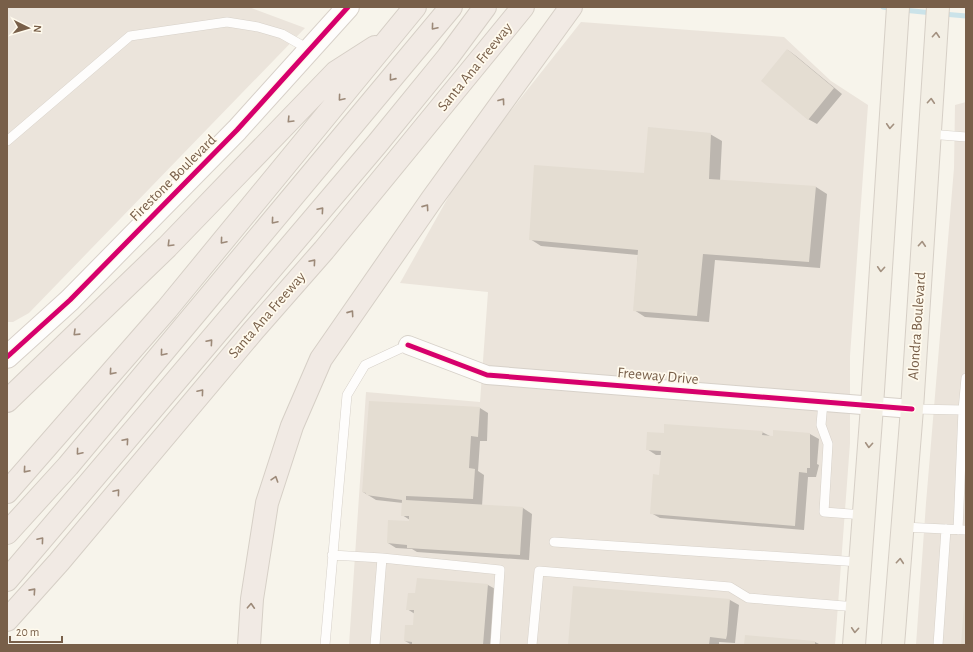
<svg xmlns="http://www.w3.org/2000/svg" width="973" height="652" font-family="'Alegreya Sans',sans-serif">
<style>
.industrial{fill:#ebe4db}
.shadow{fill:#0003}
.lines{fill:none;stroke-linecap:round;stroke-linejoin:round}
.stream{stroke:#cbe3e9;stroke-width:5}
.building{fill:#e4ddd2}
.lane-casing{stroke:#d7d1c9;stroke-width:10}
.street-casing{stroke:#d7d1c9;stroke-width:20}
.secondary-casing{stroke:#d8d1c9;stroke-width:24}
.primary-casing{stroke:#d6cfc6;stroke-width:24}
.highway-casing{stroke:#d6cfc6;stroke-width:24}
.lane{stroke:#fefdfc;stroke-width:9}
.street{stroke:#fefdfc;stroke-width:18}
.secondary{stroke:#fefdfc;stroke-width:22}
.primary{stroke:#f3efe5;stroke-width:22}
.highway{stroke:#f1eae4;stroke-width:22}
.cycleway-casing{stroke:#fffaed;stroke-width:8}
.cycleway{stroke:#d6006c;stroke-width:5}
.oneway{stroke:#9c8978}
.oneway2{stroke:#a39180}
.labels{text-anchor:middle;dominant-baseline:central;stroke-width:3.5;stroke-linejoin:round;paint-order:stroke}
.street-label{font-size:15px;fill:#785f49;stroke:#fffaed}
</style>
<rect width="100%" height="100%" fill="#f7f4eb"/>
<path class="industrial" d="M 7,7 L 249,7 L 305,28 L 29,313 L 13,322 L 7,322 Z
M 581,22 L 784,37 L 831,81 L 868,105 L 850,356 L 850,443 L 835,645 L 349,645 L 366,392 L 480,402 L 488,292 L 400,283 L 463,171 Z
M 966,102 L 966,645 L 916,645 L 926,503 L 954,168 L 955,105 Z"/>
<path class="shadow" d="M 788,50 L 796,56 L 842,94 L 817,124 L 808,119 Z
M 710,134 L 722,141 L 720,181 L 816,187 L 827,194 L 820,268 L 715,260 L 709,322 L 645,317 L 634,310 L 638,255 L 541,246 L 530,239 L 645,174 Z
M 480,408 L 488,413 L 487,441 L 480,441 L 478,471 L 484,475 L 482,506 L 523,508 L 532,514 L 529,560 L 417,552 L 412,549 L 396,548 L 388,543 L 410,522 L 410,520 L 402,515 L 403,503 L 376,500 L 363,492 Z
M 762,432 L 772,437 L 810,434 L 819,439 L 817,464 L 819,465 L 816,477 L 808,477 L 804,530 L 660,518 L 651,513 L 660,476 L 662,455 L 656,455 L 647,449 L 665,434 Z
M 488,585 L 499,591 L 495,645 L 412,645 L 405,641 L 414,626 L 415,614 L 407,609 Z
M 574,588 L 730,600 L 739,605 L 735,643 L 719,642 L 719,645 L 569,645 Z
M 966,588 L 966,645 L 962,645 Z
M 815,642 L 821,645 L 745,645 Z"/>
<g class="lines">
<path class="stream" d="M 883,7 L 893,9
M 903,10 L 933,13
M 943,14 L 966,16"/>
</g>
<path class="building" d="M 787,49 L 834,88 L 808,120 L 761,81 Z
M 648,127 L 711,133 L 709,179 L 816,186 L 809,262 L 703,254 L 697,316 L 633,311 L 638,250 L 529,240 L 534,165 L 644,173 Z
M 369,401 L 480,407 L 478,437 L 471,436 L 469,468 L 475,469 L 473,499 L 406,496 L 406,500 L 523,507 L 520,555 L 407,548 L 407,545 L 387,543 L 388,520 L 409,521 L 409,516 L 401,516 L 402,500 L 366,495 L 366,493 L 362,492 Z
M 664,424 L 763,431 L 762,435 L 773,436 L 773,430 L 810,433 L 810,468 L 807,468 L 807,473 L 799,472 L 795,526 L 650,514 L 653,474 L 659,475 L 661,451 L 646,450 L 647,432 L 664,433 Z
M 417,578 L 488,584 L 483,645 L 412,645 L 412,642 L 404,641 L 405,625 L 413,625 L 414,610 L 406,610 L 408,593 L 415,593 Z
M 573,586 L 730,599 L 727,635 L 726,639 L 710,637 L 709,645 L 568,645 Z
M 965,590 L 966,645 L 961,645 Z
M 745,635 L 815,641 L 815,645 L 744,645 Z"/>
<g class="lines">
<g class="lane-casing">
<path id="lane" d="M 929,134 L 966,137
M 7,141 L 130,36 L 227,22 L 258,27 L 282,34 L 310,50
M 823,402 L 821,425 L 828,444 L 824,512 L 864,515
M 912,409 L 963,410
M 903,527 L 966,530
M 958,530 L 963,410 L 966,378
M 554,542 L 860,562
M 332,555 L 382,558
M 325,645 L 347,395 L 365,365 L 408,345
M 375,645 L 382,558 L 500,570 L 495,645
M 532,645 L 539,571 L 730,587 L 748,598 L 857,607
M 938,645 L 946,529"/>
</g>
<g class="street-casing">
<path id="street" d="M 408,345 L 487,375 L 912,409"/>
</g>
<g class="secondary-casing">
<path id="secondary" d="M 7,357 L 70,300 L 237,130 L 348,7"/>
</g>
<g class="primary-casing">
<path id="primary" d="M 854,645 L 872,406 L 898,7
M 893,645 L 912,409 L 938,7"/>
</g>
<g class="highway-casing">
<path id="highway" d="M 7,401 L 167,247 L 336,72 L 375,47
M 7,492 L 167,309 L 415,7
M 7,533 L 68,466 L 451,7
M 7,580 L 377,144 L 448,57 L 485,7
M 7,620 L 59,562 L 253,331 L 324,250 L 523,7
M 249,645 L 252,599 L 267,503 L 292,426 L 321,359 L 432,199 L 571,7"/>
</g>
<use href="#lane" class="lane"/>
<use href="#street" class="street"/>
<use href="#secondary" class="secondary"/>
<use href="#primary" class="primary"/>
<use href="#highway" class="highway"/>
<g class="cycleway-casing">
<path id="cycleway" d="M 408,345 L 487,375 L 912,409
M 7,357 L 70,300 L 237,130 L 348,7"/>
</g>
<use href="#cycleway" class="cycleway"/>
</g>
<defs><path id="oneway-chevron" d="M-2-3.5L2.5 0L-2 3.5" fill="none" stroke-width="1.6" stroke-linecap="round" stroke-linejoin="round"/></defs>
<g class="oneway">
<use href="#oneway-chevron" transform="translate(434 27) rotate(130)"/>
<use href="#oneway-chevron" transform="translate(392 78) rotate(129)"/>
<use href="#oneway-chevron" transform="translate(341 98) rotate(130)"/>
<use href="#oneway-chevron" transform="translate(502 101) rotate(-54)"/>
<use href="#oneway-chevron" transform="translate(290 120) rotate(134)"/>
<use href="#oneway-chevron" transform="translate(426 207) rotate(-55)"/>
<use href="#oneway-chevron" transform="translate(321 210) rotate(-49)"/>
<use href="#oneway-chevron" transform="translate(274 221) rotate(130)"/>
<use href="#oneway-chevron" transform="translate(223 241) rotate(130)"/>
<use href="#oneway-chevron" transform="translate(170 244) rotate(135)"/>
<use href="#oneway-chevron" transform="translate(313 262) rotate(-49)"/>
<use href="#oneway-chevron" transform="translate(351 313) rotate(-55)"/>
<use href="#oneway-chevron" transform="translate(76 333) rotate(136)"/>
<use href="#oneway-chevron" transform="translate(210 342) rotate(-49)"/>
<use href="#oneway-chevron" transform="translate(163 353) rotate(130)"/>
<use href="#oneway-chevron" transform="translate(112 372) rotate(131)"/>
<use href="#oneway-chevron" transform="translate(201 392) rotate(-50)"/>
<use href="#oneway-chevron" transform="translate(126 441) rotate(-49)"/>
<use href="#oneway-chevron" transform="translate(79 452) rotate(130)"/>
<use href="#oneway-chevron" transform="translate(26 470) rotate(131)"/>
<use href="#oneway-chevron" transform="translate(275 479) rotate(-72)"/>
<use href="#oneway-chevron" transform="translate(117 492) rotate(-50)"/>
<use href="#oneway-chevron" transform="translate(41 540) rotate(-50)"/>
<use href="#oneway-chevron" transform="translate(33 591) rotate(-48)"/>
<use href="#oneway-chevron" transform="translate(251 606) rotate(-87)"/>
</g>
<g class="oneway2">
<use href="#oneway-chevron" transform="translate(936 35) rotate(-86)"/>
<use href="#oneway-chevron" transform="translate(931 101) rotate(-86)"/>
<use href="#oneway-chevron" transform="translate(890 126) rotate(94)"/>
<use href="#oneway-chevron" transform="translate(922 244) rotate(-86)"/>
<use href="#oneway-chevron" transform="translate(881 269) rotate(94)"/>
<use href="#oneway-chevron" transform="translate(869 445) rotate(94)"/>
<use href="#oneway-chevron" transform="translate(900 561) rotate(-85)"/>
<use href="#oneway-chevron" transform="translate(855 630) rotate(94)"/>
</g>
<g class="labels">
<g class="street-label">
<text transform="translate(475 67) rotate(-51)">Santa Ana Freeway</text>
<text transform="translate(173 178) rotate(-45)">Firestone Boulevard</text>
<text transform="translate(267 315) rotate(-49)">Santa Ana Freeway</text>
<text transform="translate(917 326) rotate(-86)">Alondra Boulevard</text>
<text transform="translate(658 376) rotate(5)">Freeway Drive</text>
</g>
</g>
<rect width="973" height="652" fill="none" stroke="#785f49" stroke-width="16"/>
<g transform="translate(28 28) rotate(95)" stroke="#fffaed" stroke-width="3" paint-order="stroke">
<path d="M0-3L7 15L0 10L-7 15Z" fill="#785f49"/>
<text y="-6" font-size="11" font-weight="bold" text-anchor="middle" fill="#785f49">N</text>
</g>
<path d="M10 636v6h52v-6" fill="none" stroke="#785f49" stroke-width="2"/>
<text x="16" y="636" font-size="12" fill="#785f49" stroke="#fffaed" stroke-width="3" paint-order="stroke">20 m</text>
</svg>
